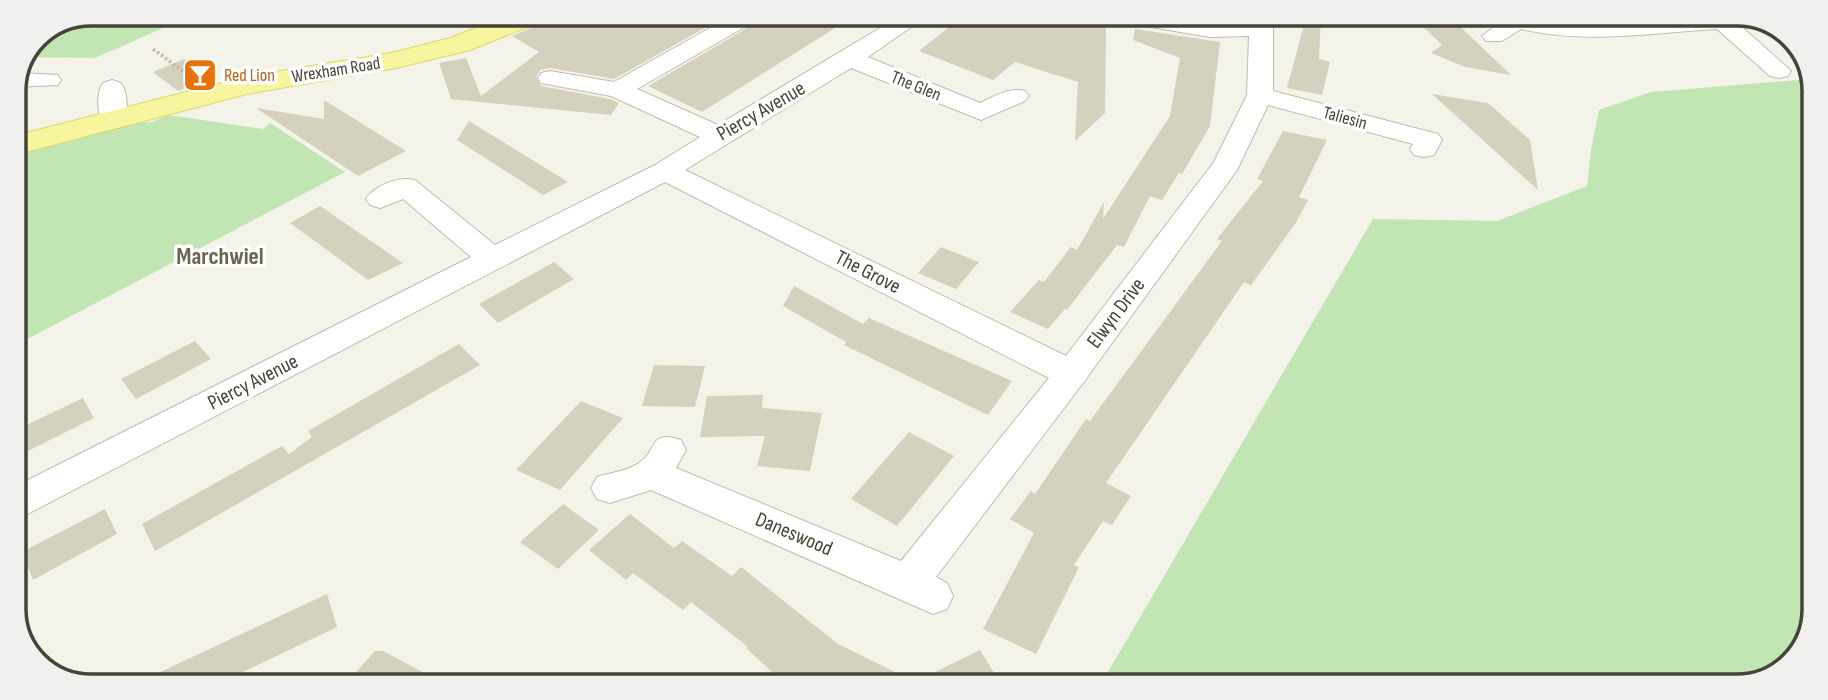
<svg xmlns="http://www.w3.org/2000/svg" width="1828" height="700" font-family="'Sofia Sans Condensed',sans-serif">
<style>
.green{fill:#c2e5b4}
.building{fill:#d4d1bf}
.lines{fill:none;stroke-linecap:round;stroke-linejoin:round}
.minor-casing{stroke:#bebdac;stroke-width:2}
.major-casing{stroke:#dcd86e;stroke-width:2}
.path{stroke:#bfbc9e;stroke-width:3.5;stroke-dasharray:2.5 2.5;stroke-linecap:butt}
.minor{fill:#fff;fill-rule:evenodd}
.major{fill:#f7f69e;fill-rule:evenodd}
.labels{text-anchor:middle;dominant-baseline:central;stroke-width:7;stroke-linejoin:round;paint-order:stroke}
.far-street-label{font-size:18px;fill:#464438;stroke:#fff}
.far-food-label{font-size:18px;fill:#c56008;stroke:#fff;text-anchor:start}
.street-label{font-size:21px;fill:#464438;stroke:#fff}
.quarter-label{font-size:24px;font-weight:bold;fill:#686550;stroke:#fff}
.rim{fill:none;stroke:#464438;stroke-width:3.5}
</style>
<rect width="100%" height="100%" fill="#f3f3e9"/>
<path class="green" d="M 91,14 L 195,14 L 95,58 L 27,57 L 37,36 Z
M 1811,79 L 1814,86 L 1810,634 L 1784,670 L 1737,686 L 1101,684 L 1373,219 L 1497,221 L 1587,186 L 1591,150 L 1599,110 L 1651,92 Z
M 168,115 L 263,129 L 270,123 L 345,172 L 14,346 L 14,152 L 127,123 L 152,122 Z"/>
<path class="building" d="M 554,15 L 704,16 L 726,16 L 614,79 L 550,68 L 540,70 L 536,77 L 541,86 L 610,99 L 619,103 L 611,115 L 451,99 L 439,63 L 466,58 L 481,96 L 539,52 L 512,36 L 544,23 Z
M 762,16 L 854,16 L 702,112 L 648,86 L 756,23 Z
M 963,16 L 1066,16 L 1106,24 L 1105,113 L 1075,141 L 1078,82 L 1015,62 L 993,80 L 919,51 Z
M 1306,17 L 1321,17 L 1319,59 L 1330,62 L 1322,95 L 1287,88 Z
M 1413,17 L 1450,17 L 1511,75 L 1465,67 L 1431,53 L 1442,45 Z
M 1135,29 L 1220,42 L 1210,126 L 1182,174 L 1179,173 L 1162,200 L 1150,196 L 1124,247 L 1117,245 L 1067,310 L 1065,309 L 1048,329 L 1010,312 L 1039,280 L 1044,282 L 1071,247 L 1077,250 L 1104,202 L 1103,219 L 1170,116 L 1180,58 L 1133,40 Z
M 184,59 L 209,78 L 178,91 L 153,72 Z
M 1432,94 L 1488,103 L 1530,140 L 1538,190 Z
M 324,100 L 406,151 L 358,176 L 256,108 L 324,119 Z
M 469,121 L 568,182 L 543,195 L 457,140 Z
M 1283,131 L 1327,140 L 1299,197 L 1308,200 L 1295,224 L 1251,285 L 1244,282 L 1106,483 L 1131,496 L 1112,525 L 1103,521 L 1074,565 L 1079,567 L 1036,654 L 983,629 L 1034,533 L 1010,519 L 1031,491 L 1035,494 L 1086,419 L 1090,421 L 1222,241 L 1217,239 L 1263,181 L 1257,179 Z
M 320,206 L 403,263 L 368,280 L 290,223 Z
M 941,247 L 979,262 L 956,289 L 918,273 Z
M 554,262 L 574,279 L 498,323 L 479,304 Z
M 794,286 L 863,324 L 869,318 L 1012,381 L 988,415 L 844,345 L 846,342 L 783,306 Z
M 195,341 L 211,359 L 136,399 L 121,379 Z
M 459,344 L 480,365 L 155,551 L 142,524 L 282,446 L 289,454 L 312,437 L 308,431 Z
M 654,365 L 705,366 L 695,407 L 642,406 Z
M 763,395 L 762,408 L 822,413 L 810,471 L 757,466 L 765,436 L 700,437 L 707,396 Z
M 83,398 L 94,418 L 14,458 L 14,431 Z
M 581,401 L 623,418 L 560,490 L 516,470 Z
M 909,432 L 954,456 L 897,526 L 851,499 Z
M 563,504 L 599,530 L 558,569 L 520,542 Z
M 105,509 L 117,534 L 33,580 L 22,552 Z
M 630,514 L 674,548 L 682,541 L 732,576 L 741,567 L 838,644 L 915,682 L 980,650 L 1001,684 L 785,684 L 746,648 L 748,647 L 691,602 L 683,610 L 633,573 L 626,580 L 589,550 Z
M 327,594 L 337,627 L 222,682 L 139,682 Z
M 375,651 L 383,651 L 443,683 L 347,682 Z"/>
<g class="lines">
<g class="minor-casing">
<path id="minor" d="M 731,16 L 759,16 L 755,21 L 637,89 L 718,125 L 900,16 L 927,16 L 868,57 L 980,103 C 995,96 1009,87 1025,91 L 1029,96 L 1025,101 L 981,120 L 851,68 L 685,170 L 1066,356 L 1214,162 L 1247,95 L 1249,36 L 1210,37 L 1133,24 L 1125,22 L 1122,17 C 1164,17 1205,23 1248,22 L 1247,17 L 1270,17 L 1273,29 L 1273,91 L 1438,134 L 1442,140 L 1434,155 L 1424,157 L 1414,155 L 1410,149 L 1413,144 L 1268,105 L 1237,170 L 1083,383 L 936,577 L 947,583 L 953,596 L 947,609 L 933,614 L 651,490 L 610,503 L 597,499 L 591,488 L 597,477 C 609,473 628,471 639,463 C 658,451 648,429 681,440 L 686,450 L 676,468 L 901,561 L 1049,378 L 665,182 L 14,521 L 14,487 L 471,257 L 403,199 L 380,208 L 370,205 L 366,199 C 375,185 399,176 415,180 L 495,245 L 655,165 L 700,137 L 611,96 L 541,83 L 538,78 L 541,73 L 550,71 L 614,82 Z
M 1506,18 L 1594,24 L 1677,18 L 1732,18 L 1791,71 L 1788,76 L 1779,78 L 1770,76 L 1717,29 C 1651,33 1586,44 1521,29 L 1502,41 L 1486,41 L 1482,36 Z
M 20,73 L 58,75 L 61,80 L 58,85 L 14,87 Z
M 112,80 L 121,83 C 128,92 129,116 122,126 L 113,128 L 104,126 C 97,116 96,92 103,83 Z"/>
</g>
<g class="major-casing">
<path id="major" d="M 510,15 L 547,15 L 543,21 L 470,50 L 396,68 L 247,94 L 14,155 L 14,136 L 245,77 L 396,52 L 450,38 Z"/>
</g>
<path class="path" d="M 153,49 L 184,72"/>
<use href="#minor" class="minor"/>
<use href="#major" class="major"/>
</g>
<defs>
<g id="bar-square" transform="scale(1.75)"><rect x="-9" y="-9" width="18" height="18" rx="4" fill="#e8710a" stroke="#fff"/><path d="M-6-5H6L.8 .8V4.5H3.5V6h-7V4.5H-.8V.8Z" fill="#fff"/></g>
</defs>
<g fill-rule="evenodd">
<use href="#bar-square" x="200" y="75"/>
</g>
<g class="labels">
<g class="far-street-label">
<text transform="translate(336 70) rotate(-9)">Wrexham Road</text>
<text transform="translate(916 86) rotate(22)">The Glen</text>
<text transform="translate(1345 118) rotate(15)">Taliesin</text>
</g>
<g class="far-food-label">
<text x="224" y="75">Red Lion</text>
</g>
<g class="street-label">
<text transform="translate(761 111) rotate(-30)">Piercy Avenue</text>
<text transform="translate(868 272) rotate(27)">The Grove</text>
<text transform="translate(1116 313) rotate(-53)">Elwyn Drive</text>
<text transform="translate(253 382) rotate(-27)">Piercy Avenue</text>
<text transform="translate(794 534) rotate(23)">Daneswood</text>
</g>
<g class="quarter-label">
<text x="220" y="256">Marchwiel</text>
</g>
</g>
<path d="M0 0H1828V700H0ZM91 26H1737A65 65 0 0 1 1802 91V609A65 65 0 0 1 1737 674H91A65 65 0 0 1 26 609V91A65 65 0 0 1 91 26Z" fill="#f0f0ef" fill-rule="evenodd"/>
<path class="rim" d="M91 26H1737A65 65 0 0 1 1802 91V609A65 65 0 0 1 1737 674H91A65 65 0 0 1 26 609V91A65 65 0 0 1 91 26Z"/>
</svg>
